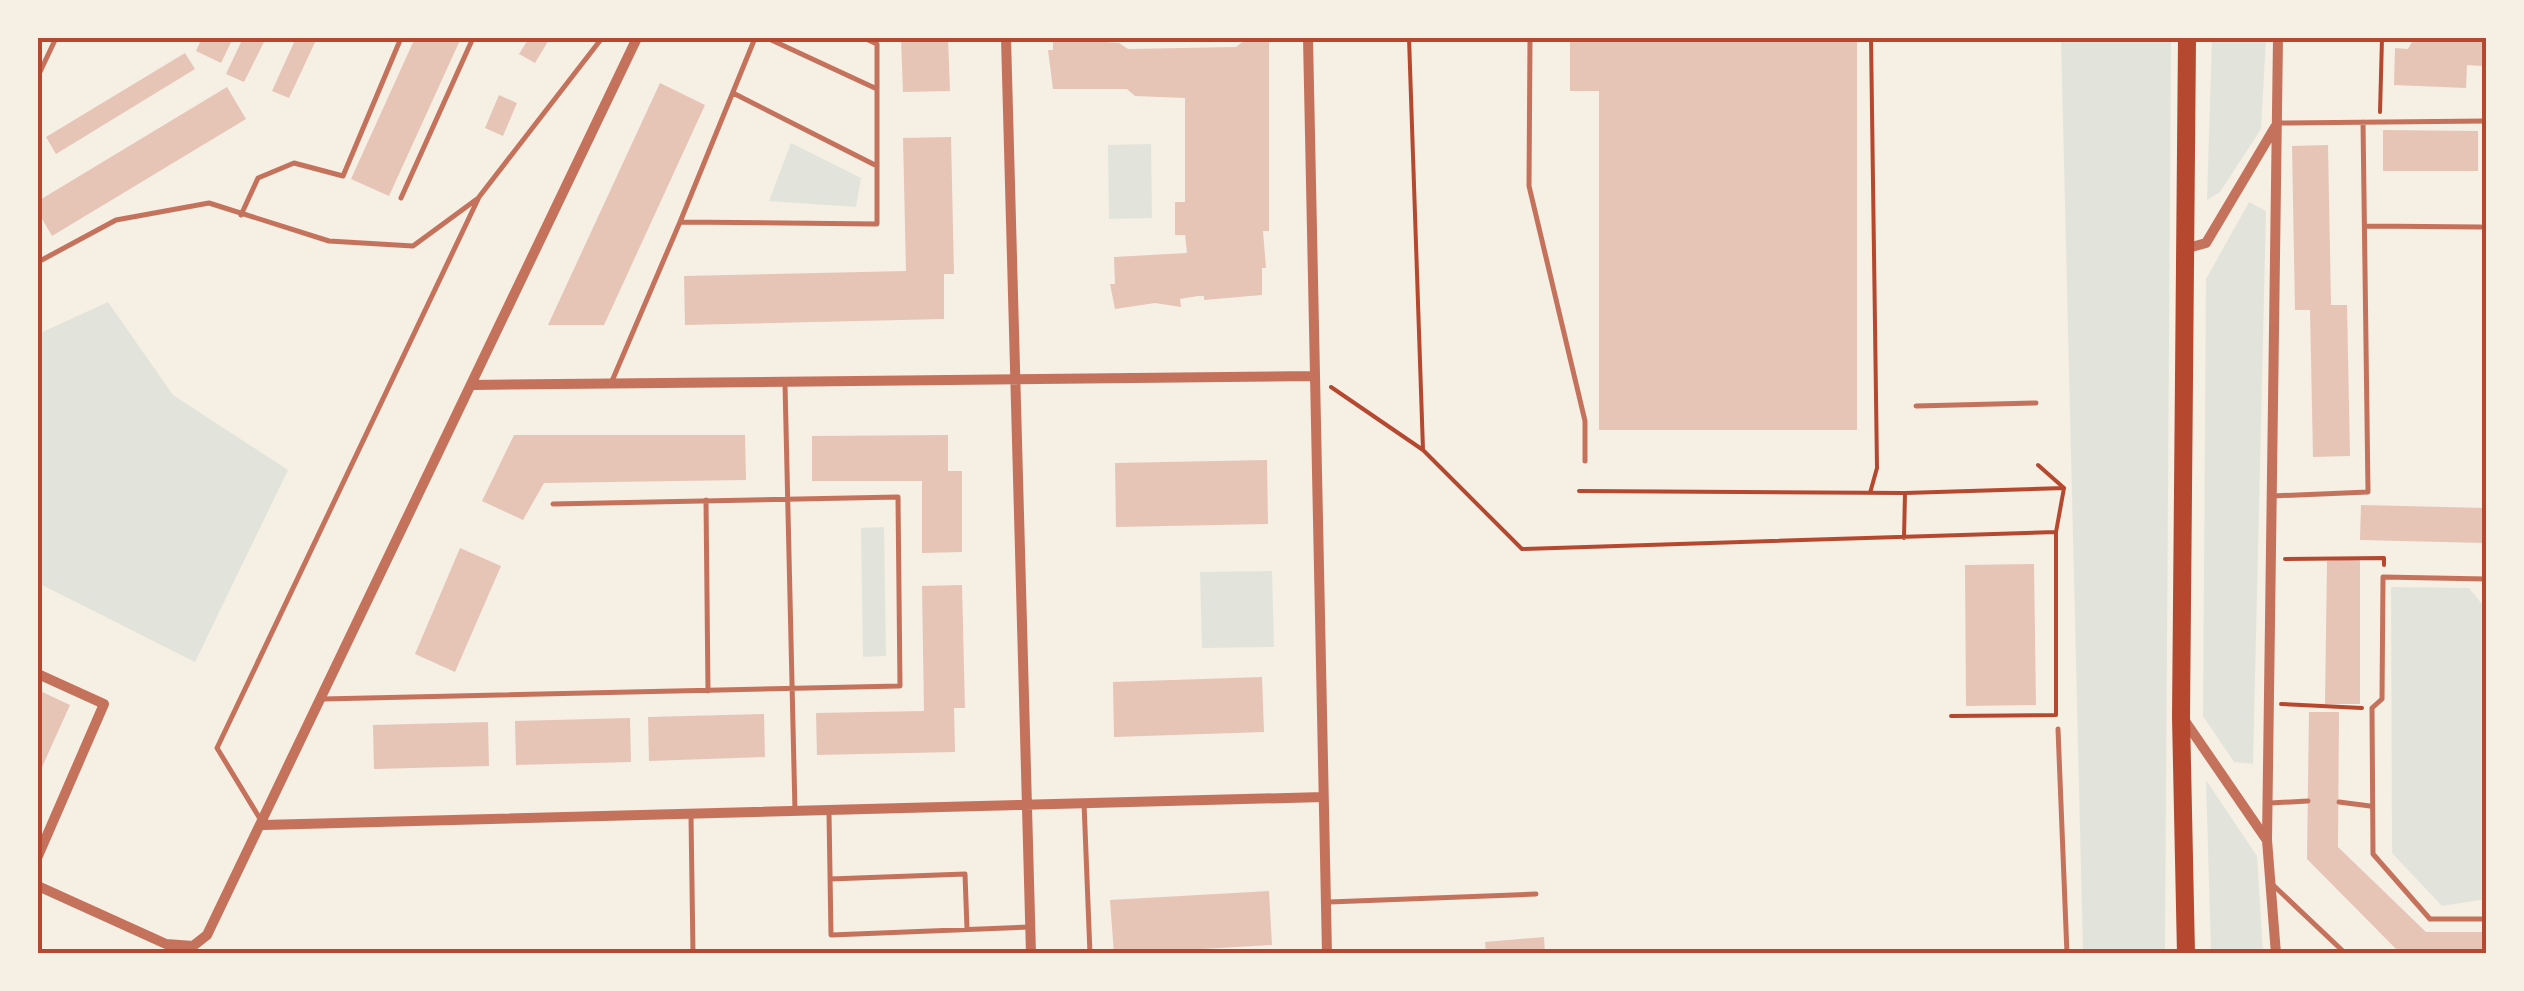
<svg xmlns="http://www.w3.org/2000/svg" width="2524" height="991" font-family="'Golos Text',sans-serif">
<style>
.green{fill:#e2e4dc}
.building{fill:#e6c5b7}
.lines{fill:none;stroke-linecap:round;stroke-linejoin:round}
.path{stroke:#b5482f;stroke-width:4}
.service{stroke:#c5725c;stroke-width:5}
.minor{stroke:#c5725c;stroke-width:10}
.primary{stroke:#b5482f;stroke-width:18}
.neatline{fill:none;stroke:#b5482f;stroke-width:4}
</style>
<rect width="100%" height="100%" fill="#f6efe4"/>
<path class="green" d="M 2061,38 L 2171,38 L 2165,953 L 2083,953 Z
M 2212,38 L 2266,38 L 2261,129 L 2220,192 L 2207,200 Z
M 791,143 L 861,178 L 856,207 L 769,201 Z
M 1151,144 L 1152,218 L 1109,219 L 1108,145 Z
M 2249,202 L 2266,211 L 2253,764 L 2234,762 L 2203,716 L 2206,279 Z
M 108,302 L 173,395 L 288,470 L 195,662 L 38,583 L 38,334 Z
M 884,527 L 886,656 L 863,657 L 861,528 Z
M 1272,571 L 1274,647 L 1202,648 L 1200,572 Z
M 2391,587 L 2469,588 L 2486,609 L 2486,899 L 2442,906 L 2392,853 Z
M 2206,780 L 2257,856 L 2263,953 L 2211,953 Z"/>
<path class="building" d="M 202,38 L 233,38 L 221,63 L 196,51 Z
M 243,38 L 266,38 L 244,82 L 226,74 Z
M 296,38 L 317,38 L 289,98 L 272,91 Z
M 415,38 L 461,38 L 389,196 L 351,179 Z
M 529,38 L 550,38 L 535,63 L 519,54 Z
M 901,38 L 948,38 L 950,91 L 903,92 Z
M 1053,38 L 1119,43 L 1128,49 L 1236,47 L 1245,40 L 1269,40 L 1269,231 L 1263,231 L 1266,268 L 1262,268 L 1262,295 L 1204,300 L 1204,296 L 1198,296 L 1180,299 L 1181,307 L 1155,303 L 1115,309 L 1110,284 L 1115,284 L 1114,257 L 1187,253 L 1185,235 L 1175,235 L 1175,202 L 1185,202 L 1185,98 L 1135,96 L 1127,89 L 1053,89 L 1048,50 L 1053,50 Z
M 1570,38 L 1857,38 L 1857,430 L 1599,430 L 1599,91 L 1570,91 Z
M 2414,38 L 2483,38 L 2482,66 L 2467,65 L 2466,88 L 2394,85 L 2395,48 L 2408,49 Z
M 185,53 L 195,69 L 56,154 L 46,137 Z
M 660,83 L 705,105 L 604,325 L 548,325 Z
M 227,87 L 246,119 L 52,236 L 38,212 L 38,201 Z
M 499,95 L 517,103 L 503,136 L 485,128 Z
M 2383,130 L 2478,131 L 2478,171 L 2383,171 Z
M 951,137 L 954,274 L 944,274 L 944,319 L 685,325 L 684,276 L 906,271 L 903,138 Z
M 2328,145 L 2331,305 L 2347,305 L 2350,456 L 2313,457 L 2310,310 L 2295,310 L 2292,146 Z
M 514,435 L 745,435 L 746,480 L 544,483 L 523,520 L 482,501 Z
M 948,435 L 948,471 L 962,471 L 962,552 L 922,553 L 922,481 L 812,481 L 812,436 Z
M 1267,460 L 1268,524 L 1116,527 L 1115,463 Z
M 2361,505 L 2486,508 L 2486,543 L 2360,540 Z
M 460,548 L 501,566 L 455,672 L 415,654 Z
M 2360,558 L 2360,704 L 2325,704 L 2327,561 Z
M 2034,564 L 2036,705 L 1966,706 L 1965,565 Z
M 962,585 L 965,708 L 954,708 L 955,752 L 817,755 L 816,713 L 924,711 L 922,586 Z
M 1262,677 L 1264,732 L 1114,737 L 1113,682 Z
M 38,690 L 70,705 L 38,776 Z
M 2309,712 L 2339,712 L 2338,847 L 2426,932 L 2486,932 L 2486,954 L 2401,954 L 2307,859 Z
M 764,714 L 765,757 L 649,761 L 648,717 Z
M 630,718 L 631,762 L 516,765 L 515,721 Z
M 488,722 L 489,766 L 374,769 L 373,725 Z
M 1269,891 L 1272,945 L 1114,954 L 1110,900 Z
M 1544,937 L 1545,954 L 1486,954 L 1485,942 Z"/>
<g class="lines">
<path class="path" d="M 1409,38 L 1423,450
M 2380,112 L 2382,38
M 1331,387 L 1423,450 L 1522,549 L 2056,532
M 2038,465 L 2064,488
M 1579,491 L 1905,493 L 2064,488 L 2056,532 L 2056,715 L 1951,716
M 1870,493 L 1877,468 L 1871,38
M 1904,538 L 1905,493
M 2285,559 L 2384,558 L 2384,565
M 2281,704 L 2362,708"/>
<path class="service" d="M 767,38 L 877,89
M 1530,38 L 1529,186 L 1585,421 L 1585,461
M 38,76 L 56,38
M 733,93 L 877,166
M 2277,123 L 2486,121
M 401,198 L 473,38
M 241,215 L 258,178 L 294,163 L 343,176 L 401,38
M 680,222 L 755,38
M 2366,226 L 2481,227
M 38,262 L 116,220 L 209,203 L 329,241 L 413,246 L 477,199
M 612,381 L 680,222 L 877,224 L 877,44 L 864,38
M 785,384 L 795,811
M 1916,406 L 2036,403
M 2272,496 L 2368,492 L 2363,122
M 706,500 L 708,691
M 2486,579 L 2383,577 L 2382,699 L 2372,708 L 2373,854 L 2430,919 L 2486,919
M 323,699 L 900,686 L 898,497 L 553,504
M 2058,729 L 2067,954
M 2339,802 L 2370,806
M 1084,803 L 1090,954
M 2270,803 L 2308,801
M 829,813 L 831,935 L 1030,927
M 691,816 L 693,954
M 262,822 L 217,748 L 479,197 L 602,38
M 830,879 L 965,874 L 967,929
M 2272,884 L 2346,954
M 1329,902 L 1536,894"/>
<path class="minor" d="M 1006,38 L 1031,954
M 1308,38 L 1327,954
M 2188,248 L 2206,243 L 2275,127
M 472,385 L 1315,376
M 38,674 L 104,704 L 38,856
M 2185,721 L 2266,839
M 263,825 L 1323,797
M 38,886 L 166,944 L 193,946 L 207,935 L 637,38
M 2276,954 L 2267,840 L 2278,38"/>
<path class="primary" d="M 2186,954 L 2181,717 L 2187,38"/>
</g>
<rect width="2524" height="991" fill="none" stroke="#f6efe4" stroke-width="80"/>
<rect x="40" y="40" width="2444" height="911" class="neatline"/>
</svg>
